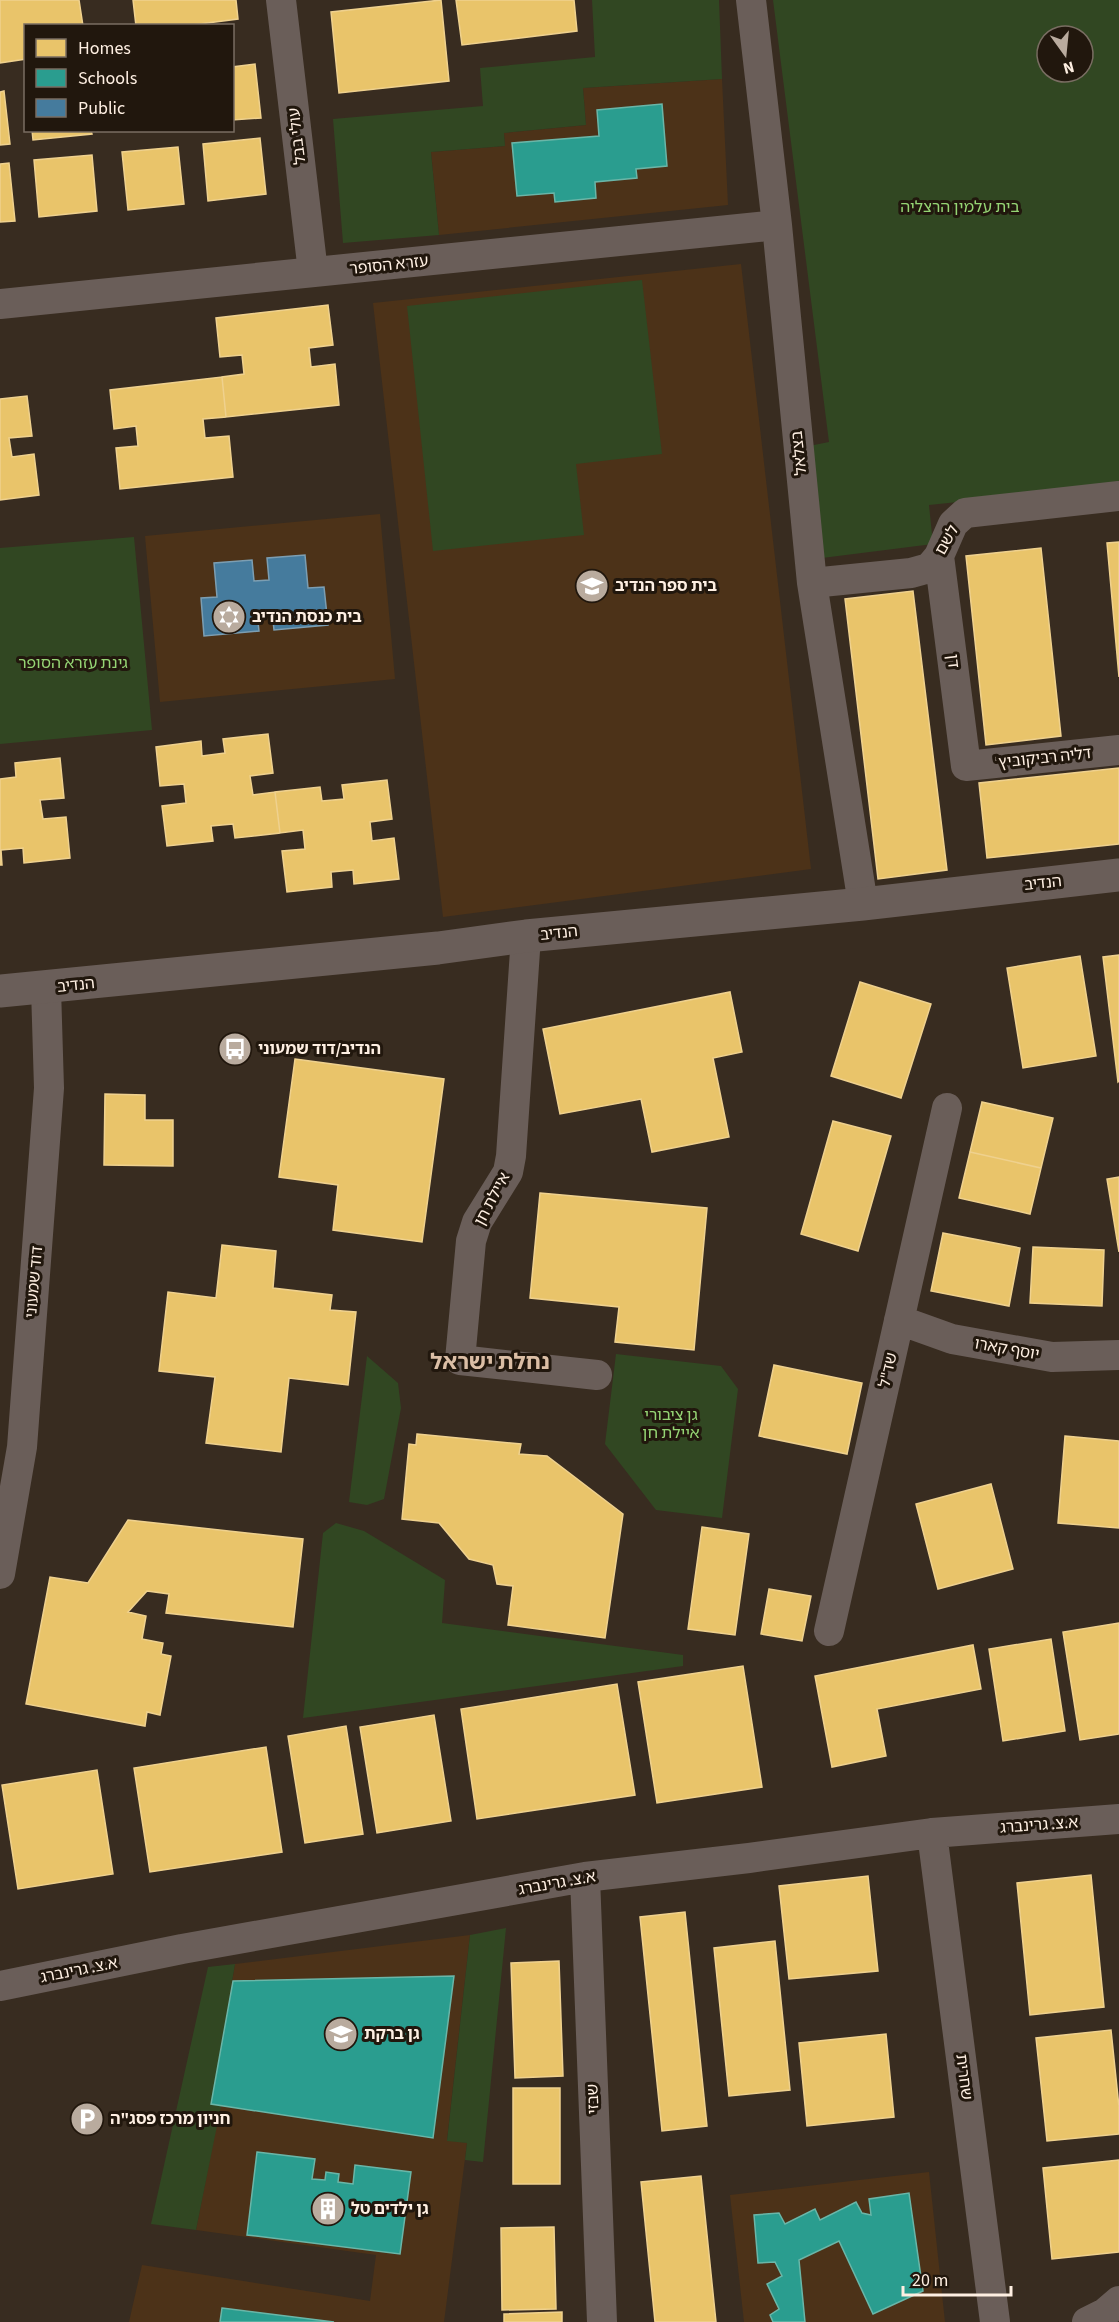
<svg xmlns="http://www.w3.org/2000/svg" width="1119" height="2322" font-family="'Source Sans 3','Noto Sans Hebrew',sans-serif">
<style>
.built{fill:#4c3218}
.green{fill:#314722;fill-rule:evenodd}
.homes{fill:#e9c46a;stroke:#efd18e;stroke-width:1.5}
.schools{fill:#2a9d8f;stroke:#6ab6a8;stroke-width:1.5}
.public{fill:#457b9d;stroke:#7c9eb2;stroke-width:1.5}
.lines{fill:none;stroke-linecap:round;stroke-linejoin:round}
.minor{stroke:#6a5e59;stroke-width:30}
.tertiary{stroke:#6a5e59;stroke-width:33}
.labels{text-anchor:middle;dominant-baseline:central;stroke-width:6;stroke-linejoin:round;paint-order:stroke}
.street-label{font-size:16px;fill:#feefe2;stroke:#21170d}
.park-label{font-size:16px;fill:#95d574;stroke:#21170d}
.poi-label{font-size:16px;font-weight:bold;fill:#feefe2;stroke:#21170d;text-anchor:start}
.district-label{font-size:22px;font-weight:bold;fill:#dbbea5;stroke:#21170d}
</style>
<rect width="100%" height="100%" fill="#382c20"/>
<path class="built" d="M 722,79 L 728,205 L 439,235 L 431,152 L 505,146 L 504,133 L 586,125 L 583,88 Z
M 741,264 L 811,869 L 443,917 L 373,303 Z
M 380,514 L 395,679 L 160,702 L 145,536 Z
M 470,1935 L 447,2140 L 467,2143 L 444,2322 L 129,2322 L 142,2265 L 370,2301 L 376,2255 L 196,2230 L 220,2106 L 211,2104 L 235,1964 Z
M 929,2172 L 945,2322 L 744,2322 L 730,2195 Z"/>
<path class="green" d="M 592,0 L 719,0 L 722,79 L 583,88 L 586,125 L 504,133 L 505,146 L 431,152 L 439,235 L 343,243 L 333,119 L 483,106 L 480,68 L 595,57 Z
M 773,0 L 1119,0 L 1119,485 L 929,505 L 933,544 L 822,558 L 809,446 L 829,442 ZM 1047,36 L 1083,36 L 1083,72 L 1047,72 Z
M 642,280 L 662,454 L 576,464 L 584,535 L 433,551 L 407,306 Z
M 134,537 L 152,730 L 0,744 L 0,548 Z
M 616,1354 L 721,1366 L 738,1389 L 722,1518 L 656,1510 L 605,1444 Z
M 367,1356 L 398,1383 L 401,1408 L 384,1499 L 367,1505 L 349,1502 Z
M 336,1523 L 364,1531 L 445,1580 L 442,1623 L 683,1655 L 683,1666 L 303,1718 L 323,1533 Z
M 506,1928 L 483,2162 L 465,2160 L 467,2143 L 447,2141 L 470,1935 Z
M 235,1964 L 211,2104 L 221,2106 L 196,2230 L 151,2224 L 208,1967 Z"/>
<path class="homes" d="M 0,0 L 79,0 L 83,26 L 26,26 L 26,59 L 0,63 Z
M 133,0 L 236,0 L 238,19 L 184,26 L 136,26 Z
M 441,0 L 449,81 L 339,93 L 331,12 Z
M 456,0 L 574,0 L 577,31 L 462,45 Z
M 255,64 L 261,118 L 232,120 L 232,67 Z
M 4,91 L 10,144 L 0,145 L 0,92 Z
M 32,130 L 91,130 L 92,134 L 33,140 Z
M 260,138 L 266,194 L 208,201 L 203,144 Z
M 178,147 L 184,204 L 128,210 L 122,152 Z
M 92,155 L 97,211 L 39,217 L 34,160 Z
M 9,163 L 15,221 L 0,222 L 0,164 Z
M 328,305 L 333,345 L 309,348 L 311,367 L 335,364 L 339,405 L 226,417 L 222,377 L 244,374 L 242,355 L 220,357 L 216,318 Z
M 222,377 L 226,417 L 203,419 L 205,438 L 229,436 L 233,477 L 120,489 L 116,448 L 138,446 L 136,426 L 114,429 L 110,390 Z
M 27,396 L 32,436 L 9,438 L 12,457 L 34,454 L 39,495 L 0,500 L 0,399 Z
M 1119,542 L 1119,677 L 1107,543 Z
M 1041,548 L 1061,736 L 986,745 L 966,556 Z
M 913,591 L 947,870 L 878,879 L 845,599 Z
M 268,734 L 273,773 L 250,776 L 253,795 L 275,792 L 280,833 L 235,838 L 233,824 L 211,826 L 213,841 L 167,846 L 162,806 L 186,803 L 184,784 L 160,786 L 156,747 L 201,741 L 202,756 L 225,753 L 223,739 Z
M 60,758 L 64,798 L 40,800 L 43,819 L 66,817 L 70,858 L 24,863 L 23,848 L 1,850 L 2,865 L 0,865 L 0,779 L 16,777 L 15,763 Z
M 1119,768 L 1119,844 L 987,858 L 979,783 Z
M 387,780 L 392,819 L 370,822 L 372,841 L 394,838 L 399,879 L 354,884 L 353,870 L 331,872 L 332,887 L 287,892 L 282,851 L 305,849 L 303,830 L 280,833 L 275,792 L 320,787 L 322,801 L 344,799 L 342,785 Z
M 1119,955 L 1119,1081 L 1118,1082 L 1103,957 Z
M 1080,956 L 1096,1056 L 1023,1068 L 1007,968 Z
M 860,982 L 931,1004 L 901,1098 L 831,1076 Z
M 730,992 L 742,1052 L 713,1058 L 729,1137 L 652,1152 L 641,1099 L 560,1114 L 543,1029 Z
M 295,1059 L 444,1079 L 422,1242 L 333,1230 L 338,1185 L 279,1177 Z
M 105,1094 L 145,1095 L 145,1120 L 173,1120 L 173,1166 L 104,1165 Z
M 982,1102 L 1053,1118 L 1041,1168 L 970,1152 Z
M 833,1121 L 891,1136 L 858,1251 L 801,1234 Z
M 970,1152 L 1041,1168 L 1030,1214 L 959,1198 Z
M 1119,1177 L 1119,1252 L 1107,1179 Z
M 540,1193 L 707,1208 L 694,1350 L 615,1342 L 619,1307 L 530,1298 Z
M 943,1233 L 1020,1248 L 1009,1306 L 931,1291 Z
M 222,1245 L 276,1251 L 273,1288 L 332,1295 L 330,1310 L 356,1312 L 348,1385 L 289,1378 L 281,1452 L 206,1443 L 215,1377 L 159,1371 L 168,1292 L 216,1298 Z
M 1033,1247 L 1104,1250 L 1102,1306 L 1030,1303 Z
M 774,1365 L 862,1383 L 847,1454 L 759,1436 Z
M 417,1434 L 521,1444 L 519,1454 L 547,1456 L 623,1514 L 605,1638 L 508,1625 L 513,1586 L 497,1584 L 493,1565 L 469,1559 L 439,1523 L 402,1519 L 409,1444 L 416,1445 Z
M 1065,1436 L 1119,1441 L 1119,1528 L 1058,1523 Z
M 991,1484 L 1013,1569 L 938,1589 L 916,1504 Z
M 128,1520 L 303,1539 L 293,1627 L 166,1613 L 169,1594 L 147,1591 L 128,1612 L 146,1616 L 142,1639 L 163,1643 L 161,1654 L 171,1656 L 160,1715 L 147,1712 L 145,1726 L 26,1704 L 50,1577 L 88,1583 Z
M 702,1527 L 749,1534 L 735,1635 L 688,1629 Z
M 769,1589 L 811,1596 L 802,1641 L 761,1634 Z
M 1119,1623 L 1119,1734 L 1080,1740 L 1063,1632 Z
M 1051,1639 L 1065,1731 L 1003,1741 L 989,1649 Z
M 973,1645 L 981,1689 L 877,1709 L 886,1756 L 832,1767 L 815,1676 Z
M 743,1666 L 762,1787 L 657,1803 L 638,1682 Z
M 617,1684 L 635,1795 L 477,1819 L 461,1709 Z
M 434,1715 L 451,1821 L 377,1833 L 360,1727 Z
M 346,1726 L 363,1834 L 305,1843 L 288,1736 Z
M 266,1747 L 282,1852 L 150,1872 L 134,1768 Z
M 97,1770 L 113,1874 L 18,1889 L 2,1785 Z
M 1091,1875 L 1104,2007 L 1030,2015 L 1017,1883 Z
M 868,1876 L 878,1971 L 789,1979 L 779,1886 Z
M 685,1912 L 707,2126 L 662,2131 L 640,1917 Z
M 775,1941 L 790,2090 L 729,2096 L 714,1948 Z
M 559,1961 L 563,2076 L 515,2078 L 511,1963 Z
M 1111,2030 L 1119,2107 L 1119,2134 L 1047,2141 L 1036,2038 Z
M 886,2034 L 894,2117 L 807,2126 L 799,2043 Z
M 513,2088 L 560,2088 L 560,2184 L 513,2184 Z
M 1119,2160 L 1119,2252 L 1052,2259 L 1043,2168 Z
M 701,2176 L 716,2322 L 655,2322 L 641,2182 Z
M 554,2227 L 556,2309 L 502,2310 L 501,2228 Z
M 562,2312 L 562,2322 L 504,2322 L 504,2314 Z"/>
<path class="schools" d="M 662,104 L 667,166 L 636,169 L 637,178 L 595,182 L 596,198 L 555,202 L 554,193 L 517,196 L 512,143 L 599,136 L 597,110 Z
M 454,1976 L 433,2138 L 211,2104 L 233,1981 Z
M 257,2152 L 315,2159 L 312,2179 L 325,2180 L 326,2172 L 339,2174 L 338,2182 L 353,2184 L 355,2165 L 411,2172 L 400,2254 L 247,2235 Z
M 909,2193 L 923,2291 L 873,2314 L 839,2241 L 799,2260 L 805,2322 L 773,2322 L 770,2315 L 779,2309 L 767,2284 L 782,2276 L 775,2262 L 758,2263 L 754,2215 L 779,2213 L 785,2224 L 815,2209 L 820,2220 L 856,2202 L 862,2213 L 871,2215 L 869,2199 Z
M 222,2308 L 334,2322 L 220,2322 Z"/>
<path class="public" d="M 305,555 L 308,588 L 324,587 L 328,625 L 274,630 L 272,611 L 257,613 L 259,631 L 204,636 L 201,598 L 217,597 L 214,563 L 252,560 L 254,581 L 269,580 L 267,558 Z"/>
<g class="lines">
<path class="minor" d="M 281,0 L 313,272
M 751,0 L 777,225 L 812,583 L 863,904
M 0,304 L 777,225
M 939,556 L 966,766 L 1119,750
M 812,583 L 911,573 L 929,568 L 939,556 L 953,524 L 965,513 L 1119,496
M 526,936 L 511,1156 L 508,1172 L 477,1222 L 471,1241 L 460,1360 L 597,1375
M 899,1320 L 952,1339 L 1052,1357 L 1119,1355
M 0,1574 L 22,1447 L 49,1088 L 46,988
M 829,1631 L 947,1108
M 932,1833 L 995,2322
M 585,1877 L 602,2322
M 0,1986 L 182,1949 L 585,1877 L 749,1858 L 932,1833 L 1119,1819
M 1087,2322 L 1105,2313 L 1119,2301"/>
<path class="tertiary" d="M 0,991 L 438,948 L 526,936 L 863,904 L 1119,875"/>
</g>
<defs>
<g id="school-disc" transform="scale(1.725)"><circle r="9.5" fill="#b9ab9e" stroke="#21170d"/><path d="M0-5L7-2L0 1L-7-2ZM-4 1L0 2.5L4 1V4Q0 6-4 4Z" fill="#fff"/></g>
<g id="synagogue-disc" transform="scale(1.725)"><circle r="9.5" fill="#b9ab9e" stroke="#21170d"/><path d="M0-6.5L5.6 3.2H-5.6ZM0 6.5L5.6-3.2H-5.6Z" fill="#fff"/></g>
<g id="bus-disc" transform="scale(1.725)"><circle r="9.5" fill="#b9ab9e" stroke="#21170d"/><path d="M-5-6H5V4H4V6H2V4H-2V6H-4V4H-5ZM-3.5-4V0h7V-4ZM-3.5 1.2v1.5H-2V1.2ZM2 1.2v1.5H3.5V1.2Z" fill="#fff"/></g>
<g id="parking-disc" transform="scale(1.725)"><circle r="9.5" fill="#b9ab9e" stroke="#21170d"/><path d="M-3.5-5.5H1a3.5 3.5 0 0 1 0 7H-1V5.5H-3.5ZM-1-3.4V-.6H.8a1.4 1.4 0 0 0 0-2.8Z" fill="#fff"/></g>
<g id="building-disc" transform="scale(1.725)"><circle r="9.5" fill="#b9ab9e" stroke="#21170d"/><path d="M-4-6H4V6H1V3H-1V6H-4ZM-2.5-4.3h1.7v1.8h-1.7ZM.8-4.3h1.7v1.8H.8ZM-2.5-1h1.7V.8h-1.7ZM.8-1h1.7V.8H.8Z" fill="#fff"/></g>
</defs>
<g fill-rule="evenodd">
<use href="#school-disc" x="592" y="586"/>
<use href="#synagogue-disc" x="229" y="617"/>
<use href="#bus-disc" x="235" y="1049"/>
<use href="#school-disc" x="341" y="2034"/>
<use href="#parking-disc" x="87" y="2119"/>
<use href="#building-disc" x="328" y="2209"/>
</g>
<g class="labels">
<g class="street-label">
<text transform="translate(297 136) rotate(-97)">עולי בבל</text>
<text transform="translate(389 265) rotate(-6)">עזרא הסופר</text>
<text transform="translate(799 453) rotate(-96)">בצלאל</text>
<text transform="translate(947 540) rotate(-61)">לשם</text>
<text transform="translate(953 661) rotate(83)">דן</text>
<text transform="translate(1043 758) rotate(-6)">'דליה רביקוביץ</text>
<text transform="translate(1043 883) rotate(-6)">הנדיב</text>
<text transform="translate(559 933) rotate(-6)">הנדיב</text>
<text transform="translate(76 985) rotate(-6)">הנדיב</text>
<text transform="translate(492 1199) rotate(-62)">איילת חן</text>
<text transform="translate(34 1282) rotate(-85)">דוד שמעוני</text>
<text transform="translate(1007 1349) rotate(10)">יוסף קארו</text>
<text transform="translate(888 1370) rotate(-77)">שד"ל</text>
<text transform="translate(1039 1825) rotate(-4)">א.צ. גרינברג</text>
<text transform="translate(557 1883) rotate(-10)">א.צ. גרינברג</text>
<text transform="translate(79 1970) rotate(-11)">א.צ. גרינברג</text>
<text transform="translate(964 2077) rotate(83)">שחרית</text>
<text transform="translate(593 2099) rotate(-92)">שבזי</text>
</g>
<g class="park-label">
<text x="960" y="207">בית עלמין הרצליה</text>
<text x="73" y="663">גינת עזרא הסופר</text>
<text x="671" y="1415">גן ציבורי<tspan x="671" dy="18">איילת חן</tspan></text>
</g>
<g class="poi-label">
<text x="615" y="586">בית ספר הנדיב</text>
<text x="252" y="617">בית כנסת הנדיב</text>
<text x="258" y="1049">הנדיב/דוד שמעוני</text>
<text x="364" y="2034">גן ברקת</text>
<text x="110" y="2119">חניון מרכז פסג"ה</text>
<text x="351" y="2209">גן ילדים טל</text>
</g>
<g class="district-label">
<text x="490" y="1362">נחלת ישראל</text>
</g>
</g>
<rect x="24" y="24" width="210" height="108" fill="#21170d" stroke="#796d62" stroke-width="1.5"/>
<rect x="36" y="39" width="30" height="18" fill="#e9c46a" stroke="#796d62" stroke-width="1.5"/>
<text x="78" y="54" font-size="18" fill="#feefe2">Homes</text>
<rect x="36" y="69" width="30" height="18" fill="#2a9d8f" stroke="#796d62" stroke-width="1.5"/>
<text x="78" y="84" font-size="18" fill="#feefe2">Schools</text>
<rect x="36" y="99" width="30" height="18" fill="#457b9d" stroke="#796d62" stroke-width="1.5"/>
<text x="78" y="114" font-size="18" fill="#feefe2">Public</text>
<g transform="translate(1065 54) rotate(165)"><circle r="28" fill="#21170d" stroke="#796d62" stroke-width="1.5"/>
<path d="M0-4.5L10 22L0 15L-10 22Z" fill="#b9ab9e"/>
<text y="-9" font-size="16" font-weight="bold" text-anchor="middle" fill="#feefe2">N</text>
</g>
<path d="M903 2286v9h108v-9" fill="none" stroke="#feefe2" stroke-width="3"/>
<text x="912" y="2286" font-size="18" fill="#feefe2" stroke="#21170d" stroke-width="4.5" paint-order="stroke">20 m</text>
</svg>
